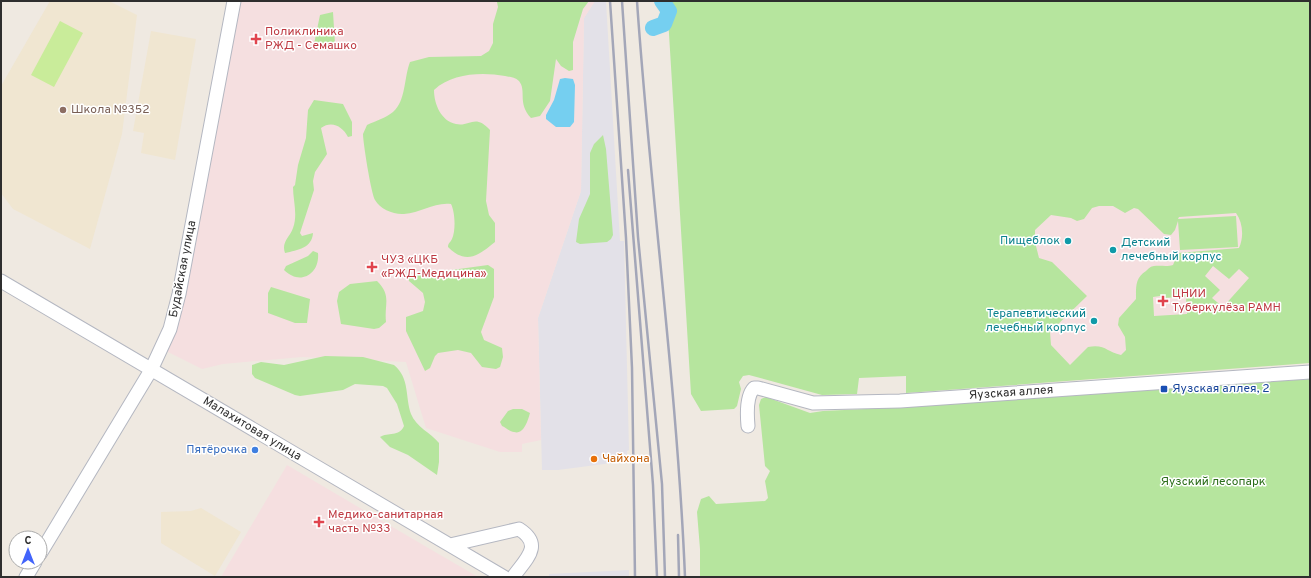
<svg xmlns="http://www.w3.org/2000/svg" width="1311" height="578" font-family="Overpass,sans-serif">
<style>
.industrial{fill:#e3e1e8}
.education{fill:#f0e6d1}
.medical{fill:#f5dfe0}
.green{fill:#b6e59e;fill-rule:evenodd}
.pitch{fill:#c9ec9a}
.water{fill:#75cff0}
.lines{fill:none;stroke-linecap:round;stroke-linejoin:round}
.stream{stroke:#75cff0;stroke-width:2.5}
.river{stroke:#75cff0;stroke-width:16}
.minor-casing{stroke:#b4b7c1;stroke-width:15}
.minor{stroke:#fff;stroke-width:13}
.rail{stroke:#a3a6b8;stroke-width:2.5}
.health-dot{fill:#e0444e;stroke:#fff;stroke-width:1.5}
.education-dot{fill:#8d6e63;stroke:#fff;stroke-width:1.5}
.culture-dot{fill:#0f9aa8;stroke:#fff;stroke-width:1.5}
.transit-dot{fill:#1a4fb4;stroke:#fff;stroke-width:1.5}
.shop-dot{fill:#3f7fe0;stroke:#fff;stroke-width:1.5}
.food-dot{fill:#e8710a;stroke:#fff;stroke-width:1.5}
.labels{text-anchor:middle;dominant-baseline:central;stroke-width:3;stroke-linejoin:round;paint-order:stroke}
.health-label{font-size:12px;fill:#be3a42;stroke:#fff;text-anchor:start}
.education-label{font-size:12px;fill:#785e54;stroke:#fff;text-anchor:start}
.culture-label{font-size:12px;fill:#0d838f;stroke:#fff;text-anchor:end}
.street-label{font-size:12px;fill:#2e2e2e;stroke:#fff}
.transit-label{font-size:12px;fill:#164399;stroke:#fff;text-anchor:start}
.shop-label{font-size:12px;fill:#366cbe;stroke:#fff;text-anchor:end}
.food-label{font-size:12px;fill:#c56008;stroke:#fff;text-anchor:start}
.park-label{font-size:12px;fill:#2c6e1b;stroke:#fff}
</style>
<rect width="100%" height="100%" fill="#efe9e1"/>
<path class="industrial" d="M 595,1 L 606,1 L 620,241 L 624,241 L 629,450 L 627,451 L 627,461 L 558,470 L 542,470 L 538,318 L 581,191 L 584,18 Z
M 629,570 L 629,577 L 549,577 L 549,574 Z"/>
<path class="education" d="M 50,1 L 109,1 L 137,15 L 122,134 L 90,249 L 13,209 L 1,193 L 1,86 Z
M 151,31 L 196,39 L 175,160 L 141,153 L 144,133 L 133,131 Z
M 201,508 L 241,532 L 215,576 L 161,543 L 161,512 L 191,511 Z"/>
<path class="medical" d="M 239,1 L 595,1 L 584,18 L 581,191 L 538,318 L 541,440 L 522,444 L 522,452 L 500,452 L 426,428 L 406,362 L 302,357 L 223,364 L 202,369 L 166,351 L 178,325 Z
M 1310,182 L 1310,363 L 1025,384 L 1023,223 L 1059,202 Z
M 287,465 L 377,518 L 478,577 L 221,577 Z"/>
<path class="green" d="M 494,1 L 589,1 L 583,9 L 573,42 L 573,70 L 569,71 L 561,66 L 556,59 L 550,101 L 540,116 L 531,118 C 517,103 527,91 519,81 C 515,77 509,77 505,76 C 482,72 452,73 434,90 C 434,104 441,121 456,124 C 470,127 475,113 490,130 L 486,201 L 489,215 L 495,223 L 495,242 C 478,256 466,265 448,247 C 448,243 450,243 452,239 C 456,230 455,212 451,204 C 434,202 421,213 404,214 C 394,215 380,209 375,200 C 371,193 363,142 363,134 L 367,125 C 375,121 386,118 393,112 C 406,101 404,77 410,62 L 429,57 L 481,56 L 489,51 L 493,43 L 493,24 L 498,7 L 497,2 Z
M 667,1 L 1310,1 L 1310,363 L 906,393 L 906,376 L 859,378 L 857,394 L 822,395 L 749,375 L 743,376 L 739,382 L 741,389 L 737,406 L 734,409 L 701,411 L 691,394 ZM 1099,206 L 1113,206 L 1125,213 L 1134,208 L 1138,209 L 1164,234 L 1171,235 L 1175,230 L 1178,221 L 1180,250 L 1238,247 L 1236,216 L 1178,219 L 1179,217 L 1236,213 C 1243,223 1244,237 1239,248 L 1178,253 L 1173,265 C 1166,267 1161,265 1154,266 C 1151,266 1148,269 1146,271 C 1135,278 1136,287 1136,299 L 1119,318 L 1118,325 L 1125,337 L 1126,350 L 1121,355 C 1106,352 1106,344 1088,347 L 1070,365 L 1051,345 L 1050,332 L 1087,296 L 1052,262 L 1039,258 L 1035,242 L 1035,230 L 1051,215 L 1071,218 L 1077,221 L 1084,219 L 1092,208 ZM 1213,266 L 1229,279 L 1239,269 L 1249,278 L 1223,307 L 1212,298 L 1220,290 L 1205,276 ZM 1160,296 L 1161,298 L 1186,297 L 1187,314 L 1154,316 L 1153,297 Z
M 333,12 L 335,44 L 333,48 L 313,49 L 320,15 Z
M 314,100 L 343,104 L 352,122 L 352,136 L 348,137 C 343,127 332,120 321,128 L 327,154 L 315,172 L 313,181 L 314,190 L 300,233 L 302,236 L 313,233 C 312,248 298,250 285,253 C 281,242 290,237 293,228 C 298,215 293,200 293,187 L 295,185 L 298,165 L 306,138 L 308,110 Z
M 603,135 L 606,149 L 613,235 L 611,239 L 607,242 L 580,244 L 576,242 L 579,219 L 590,194 L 590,153 L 594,144 Z
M 313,251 L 318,253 C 320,274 300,286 284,270 L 286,266 L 308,256 Z
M 488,265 L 494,269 L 494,297 L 481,332 L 484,340 L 502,348 L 503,357 L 500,367 L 496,369 L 482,367 L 471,353 L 458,350 L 438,353 L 435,356 L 430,368 L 425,371 L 406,331 L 406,317 L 423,311 L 425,302 L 423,293 L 409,281 L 408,276 Z
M 377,281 C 392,296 384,304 386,322 L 379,328 L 374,329 L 341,324 L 337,301 L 339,292 L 350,284 Z
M 271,287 L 310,299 L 307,323 L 295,323 L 268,313 L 268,293 Z
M 325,356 L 363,357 L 394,365 C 410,378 405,397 411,414 C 416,427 431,433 439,443 L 439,462 L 437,475 L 408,455 L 390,447 L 380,437 C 388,432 399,437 404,426 L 397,404 L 387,388 L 383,386 L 355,384 L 343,390 L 300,396 L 295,395 L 255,378 L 252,374 L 252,365 L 261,362 L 284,365 Z
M 1310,379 L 1310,577 L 700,577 L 700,549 L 697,512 L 701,499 L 709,496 L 716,504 L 765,501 L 768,498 L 765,481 L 770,471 L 765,466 L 759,405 L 761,399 L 766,397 L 810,413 L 823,411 L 908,407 Z
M 513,409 L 522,409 L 530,413 C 528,420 524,435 514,432 C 510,432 505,427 502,426 L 500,422 L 508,411 Z"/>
<path class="pitch" d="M 60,21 L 83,33 L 54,87 L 31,75 Z"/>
<path class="water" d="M 565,78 L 573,79 L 575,85 L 574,122 L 570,127 L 556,127 L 546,119 L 546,115 L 554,100 L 560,79 Z"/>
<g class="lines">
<path class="stream" d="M 659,1 L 664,24"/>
<path class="river" d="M 653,28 L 664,24 L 669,11 L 662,1"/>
<g class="minor-casing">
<path id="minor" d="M 1,281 L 504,577
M 748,426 C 747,415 746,396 754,388 L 758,388 L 813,403 L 900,401 L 1310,372
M 450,545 L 519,529 C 544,545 526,559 513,577
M 40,554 L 151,370 L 170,329 L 179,294 L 234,1
M 26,577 L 35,562"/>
</g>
<use href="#minor" class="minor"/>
<path class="rail" d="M 610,1 L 626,238 L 632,368 L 635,577
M 622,1 L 638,237 L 662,484 L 665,577
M 637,1 C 650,193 677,384 685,577
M 628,170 L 653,485 L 657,577
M 678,535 L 679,577"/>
</g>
<g class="health-dot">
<path d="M254 33h4v4h4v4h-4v4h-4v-4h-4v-4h4z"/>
<path d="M370 261h4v4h4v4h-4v4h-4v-4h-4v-4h4z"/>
<path d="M1161 295h4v4h4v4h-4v4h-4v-4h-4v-4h4z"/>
<path d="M317 516h4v4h4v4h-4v4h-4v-4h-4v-4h4z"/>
</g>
<circle class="education-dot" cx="63" cy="110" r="4"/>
<g class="culture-dot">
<circle cx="1068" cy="241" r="4"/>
<circle cx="1113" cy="250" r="4"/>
<circle cx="1094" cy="321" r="4"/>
</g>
<rect class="transit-dot" x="1160" y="385" width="8" height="8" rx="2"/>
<circle class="shop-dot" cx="255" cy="450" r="4"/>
<circle class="food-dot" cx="594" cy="459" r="4"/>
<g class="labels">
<g class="health-label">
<text x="265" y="32">Поликлиника<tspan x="265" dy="14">РЖД - Семашко</tspan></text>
<text x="381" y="260">ЧУЗ «ЦКБ<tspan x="381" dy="14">«РЖД-Медицина»</tspan></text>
<text x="1172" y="294">ЦНИИ<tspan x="1172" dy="14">Туберкулёза РАМН</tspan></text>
<text x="328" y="515">Медико-санитарная<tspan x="328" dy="14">часть №33</tspan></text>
</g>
<g class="education-label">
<text x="71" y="110">Школа №352</text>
</g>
<g class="culture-label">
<text x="1060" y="241">Пищеблок</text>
<text x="1121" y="243" text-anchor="start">Детский<tspan x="1121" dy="14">лечебный корпус</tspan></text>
<text x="1086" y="314">Терапевтический<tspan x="1086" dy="14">лечебный корпус</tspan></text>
</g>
<g class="street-label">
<text transform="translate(183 269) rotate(-79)">Будайская улица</text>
<text transform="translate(1011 393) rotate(-4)">Яузская аллея</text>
<text transform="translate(252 429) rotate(31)">Малахитовая улица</text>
</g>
<g class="transit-label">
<text x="1172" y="389">Яузская аллея, 2</text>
</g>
<g class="shop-label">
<text x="247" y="450">Пятёрочка</text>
</g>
<g class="food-label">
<text x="602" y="459">Чайхона</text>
</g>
<g class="park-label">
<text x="1213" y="482">Яузский лесопарк</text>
</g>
</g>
<rect width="1311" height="578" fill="none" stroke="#2e2e2e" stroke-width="4"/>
<g transform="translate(28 550)"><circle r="19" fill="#ffffff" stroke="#ababab"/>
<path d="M0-3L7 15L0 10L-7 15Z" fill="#4264fb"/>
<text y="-6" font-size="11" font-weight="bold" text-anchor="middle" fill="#2e2e2e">С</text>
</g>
</svg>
